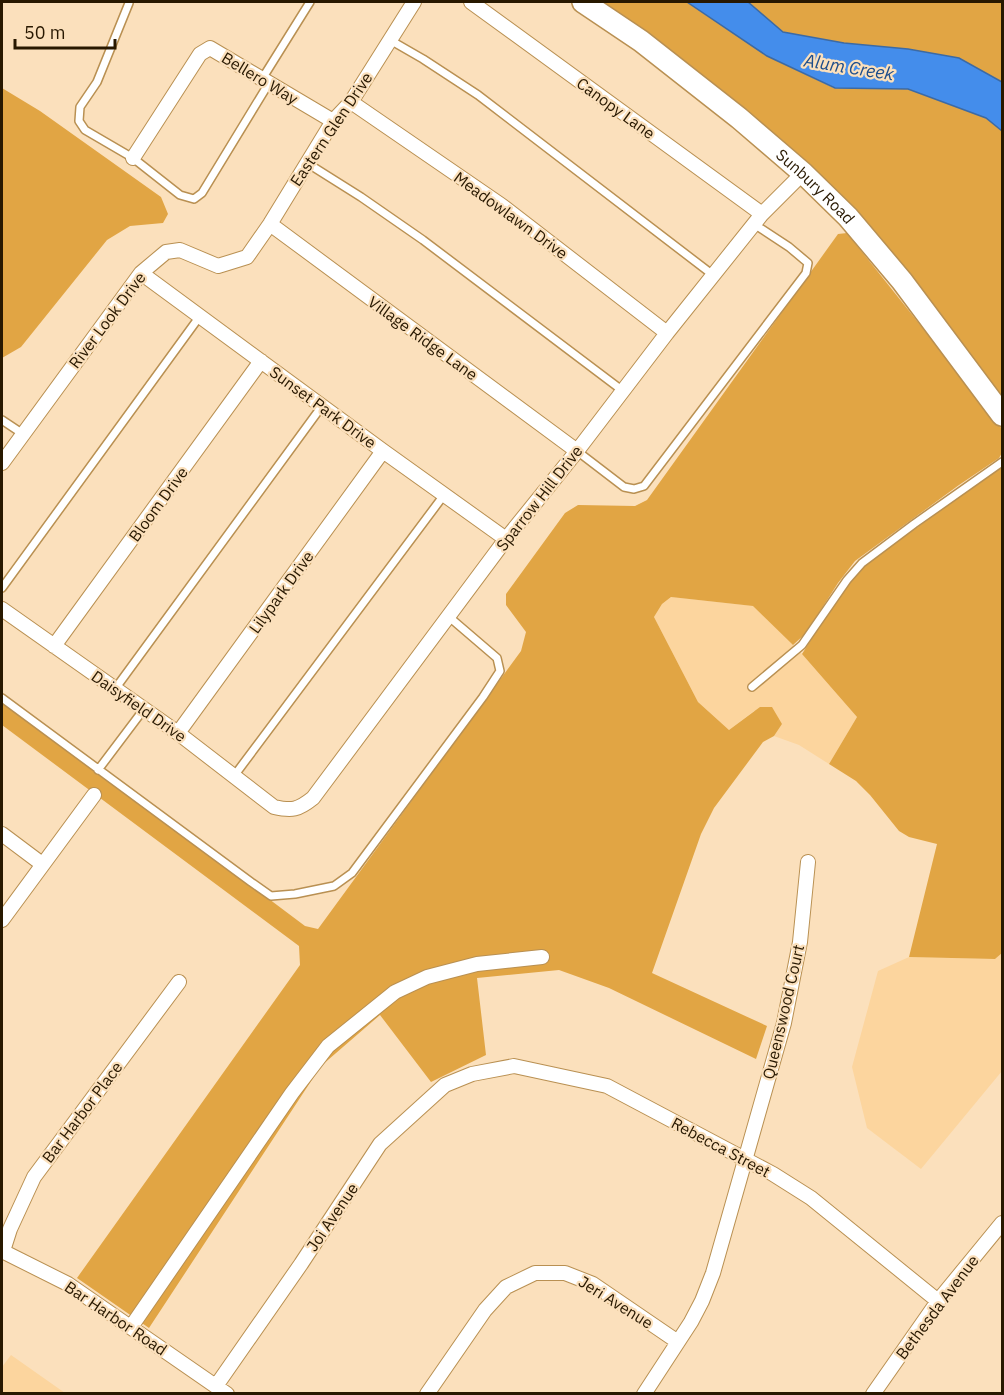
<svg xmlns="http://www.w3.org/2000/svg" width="1004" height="1395" font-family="'IBM Plex Sans',sans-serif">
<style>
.built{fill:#fcd59e}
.green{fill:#e1a544}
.water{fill:#448deb;stroke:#3c6aa4;stroke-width:1.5}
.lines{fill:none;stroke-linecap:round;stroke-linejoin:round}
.service-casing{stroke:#b99052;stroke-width:10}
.minor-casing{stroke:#b99052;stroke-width:16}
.primary-casing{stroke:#b99052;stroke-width:24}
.service{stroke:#fff;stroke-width:7}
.minor{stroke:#fff;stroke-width:14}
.primary{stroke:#fff;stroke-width:21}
.labels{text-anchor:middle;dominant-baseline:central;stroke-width:4.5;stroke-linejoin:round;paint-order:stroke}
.street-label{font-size:16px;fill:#281800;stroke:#fbe0bc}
.water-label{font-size:18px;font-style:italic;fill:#1f4e8b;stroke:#fbe0bc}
</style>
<rect width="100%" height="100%" fill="#fbe0bc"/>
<path class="built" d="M 671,597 L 754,606 L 802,654 L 857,717 L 829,764 L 799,745 L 774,736 L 782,724 L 754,711 L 729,730 L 698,702 L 654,617 L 662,604 Z
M 1002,953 L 1002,1071 L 921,1169 L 867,1128 L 852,1067 L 878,971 L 909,957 L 995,959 Z
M 11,1355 L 65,1393 L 2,1393 L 2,1367 Z"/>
<path class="green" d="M 597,2 L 687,2 L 767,56 L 834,88 L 908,89 L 986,118 L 1002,131 L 1002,405 L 881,239 L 815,172 Z
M 748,2 L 1002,2 L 1002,82 L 959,58 L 908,49 L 844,43 L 783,32 Z
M 2,88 L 40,111 L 161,197 L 168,214 L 163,223 L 130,226 L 107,240 L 21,347 L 2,358 Z
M 847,233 L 984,405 L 1002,429 L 1002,453 L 999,458 L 959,485 L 855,561 L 838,583 L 806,633 L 793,645 L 753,606 L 671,597 L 662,604 L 654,617 L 698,702 L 729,730 L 760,707 L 772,707 L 782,724 L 774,736 L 763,742 L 714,808 L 701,834 L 652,973 L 767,1026 L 756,1059 L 609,988 L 559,970 L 477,978 L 486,1055 L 431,1082 L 380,1015 L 321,1066 L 149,1328 L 77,1278 L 300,965 L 299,946 L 2,725 L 2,699 L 305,926 L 318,929 L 521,651 L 526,632 L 506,605 L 506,594 L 565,513 L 578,505 L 635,506 L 647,500 L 838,234 Z
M 1002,466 L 1002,953 L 995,959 L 909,957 L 937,844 L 909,837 L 899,831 L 870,795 L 856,781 L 829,764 L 857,717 L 802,654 L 843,589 L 861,568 Z"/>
<path class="water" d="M 687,2 L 748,2 L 783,32 L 844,43 L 908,49 L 959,58 L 1002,82 L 1002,131 L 986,118 L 908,89 L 835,88 L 767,56 Z"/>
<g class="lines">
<g class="service-casing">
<path id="service" d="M 129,3 L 97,82 L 80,107 L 79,121 L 85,130 L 133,158 L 180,195 L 194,199 L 202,193 L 269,83
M 390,40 L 423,59 L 478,95 L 713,275
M 262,79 L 310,2
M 307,163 L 361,197 L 423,240 L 623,391
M 2,420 L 23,434
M 577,451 L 624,487 L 634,489 L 644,486 L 806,273 L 808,263 L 789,247 L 754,224
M 2,588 L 200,316
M 752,687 L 802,645 L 847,580 L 862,563 L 914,524 L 1002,462
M 115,689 L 322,406
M 2,698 L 251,882 L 271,896 L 295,894 L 334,886 L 352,873 L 483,697 L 500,671 L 497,658 L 448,616
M 98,770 L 144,709
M 234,776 L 444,495"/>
</g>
<g class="minor-casing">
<path id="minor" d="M 471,2 L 762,214
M 351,102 L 501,205 L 667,333
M 133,158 L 200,54 L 210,48 L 333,121
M 270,224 L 577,451
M 141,273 L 383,451 L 506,539
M 2,463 L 141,273 L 166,252 L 180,250 L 218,266 L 247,257 L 270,224 L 333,121 L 351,102 L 414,2
M 2,609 L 178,733 L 274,807 C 292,811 298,810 313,798 L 506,539 L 577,451 L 667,333 L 762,214 L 803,173
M 54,646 L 261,361
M 178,733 L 383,451
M 2,834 L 42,864
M 2,920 L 94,795
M 2,1251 L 68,1284 L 227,1394
M 3,1251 L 10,1229 L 34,1177 L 179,982
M 131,1327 L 292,1093 L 328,1046 L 395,992 L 427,977 L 477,964 L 542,957
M 216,1386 L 301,1264 L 380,1144 L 445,1085 L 472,1074 L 514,1066 L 607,1086 L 773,1174 L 811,1198 L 938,1301
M 427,1394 L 485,1310 L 506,1287 L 535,1273 L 565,1273 L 593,1284 L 678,1342
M 644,1394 L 691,1322 L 702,1301 L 713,1273 L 784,1023 L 800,942 L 808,862
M 873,1394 L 938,1301 L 1002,1223"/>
</g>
<g class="primary-casing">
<g id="primary">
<path id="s1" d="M 583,2 L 641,41 L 739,118 L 803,173 L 848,217 L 902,281 L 1002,415"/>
</g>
</g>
<use href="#service" class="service"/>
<use href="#minor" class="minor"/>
<use href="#primary" class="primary"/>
</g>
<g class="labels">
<g class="street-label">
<text transform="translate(260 78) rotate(31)">Bellero Way</text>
<text transform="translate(616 108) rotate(36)">Canopy Lane</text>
<text transform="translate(331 129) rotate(-56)">Eastern Glen Drive</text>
<text stroke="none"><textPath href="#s1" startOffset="297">Sunbury Road</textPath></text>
<text transform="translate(511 215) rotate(36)">Meadowlawn Drive</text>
<text transform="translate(107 320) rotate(-53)">River Look Drive</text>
<text transform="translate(423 338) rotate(36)">Village Ridge Lane</text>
<text transform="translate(323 407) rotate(36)">Sunset Park Drive</text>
<text transform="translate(539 498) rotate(-52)">Sparrow Hill Drive</text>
<text transform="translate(158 504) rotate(-54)">Bloom Drive</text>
<text transform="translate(281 592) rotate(-54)">Lilypark Drive</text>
<text transform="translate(139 706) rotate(35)">Daisyfield Drive</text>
<text transform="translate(783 1012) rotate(-77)">Queenswood Court</text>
<text transform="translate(82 1112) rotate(-53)">Bar Harbor Place</text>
<text transform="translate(721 1147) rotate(28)">Rebecca Street</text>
<text transform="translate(332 1217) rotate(-56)">Joi Avenue</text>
<text transform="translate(616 1302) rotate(32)">Jeri Avenue</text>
<text transform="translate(937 1307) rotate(-53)">Bethesda Avenue</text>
<text transform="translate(116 1318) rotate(34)">Bar Harbor Road</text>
</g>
<g class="water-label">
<text transform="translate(849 67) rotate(9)">Alum Creek</text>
</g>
</g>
<rect width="1004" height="1395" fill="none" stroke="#281800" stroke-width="6"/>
<path d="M15 39v9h100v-9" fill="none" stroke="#281800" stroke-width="3"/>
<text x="24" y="39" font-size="18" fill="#281800" stroke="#fbe0bc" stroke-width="4.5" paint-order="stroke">50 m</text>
</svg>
